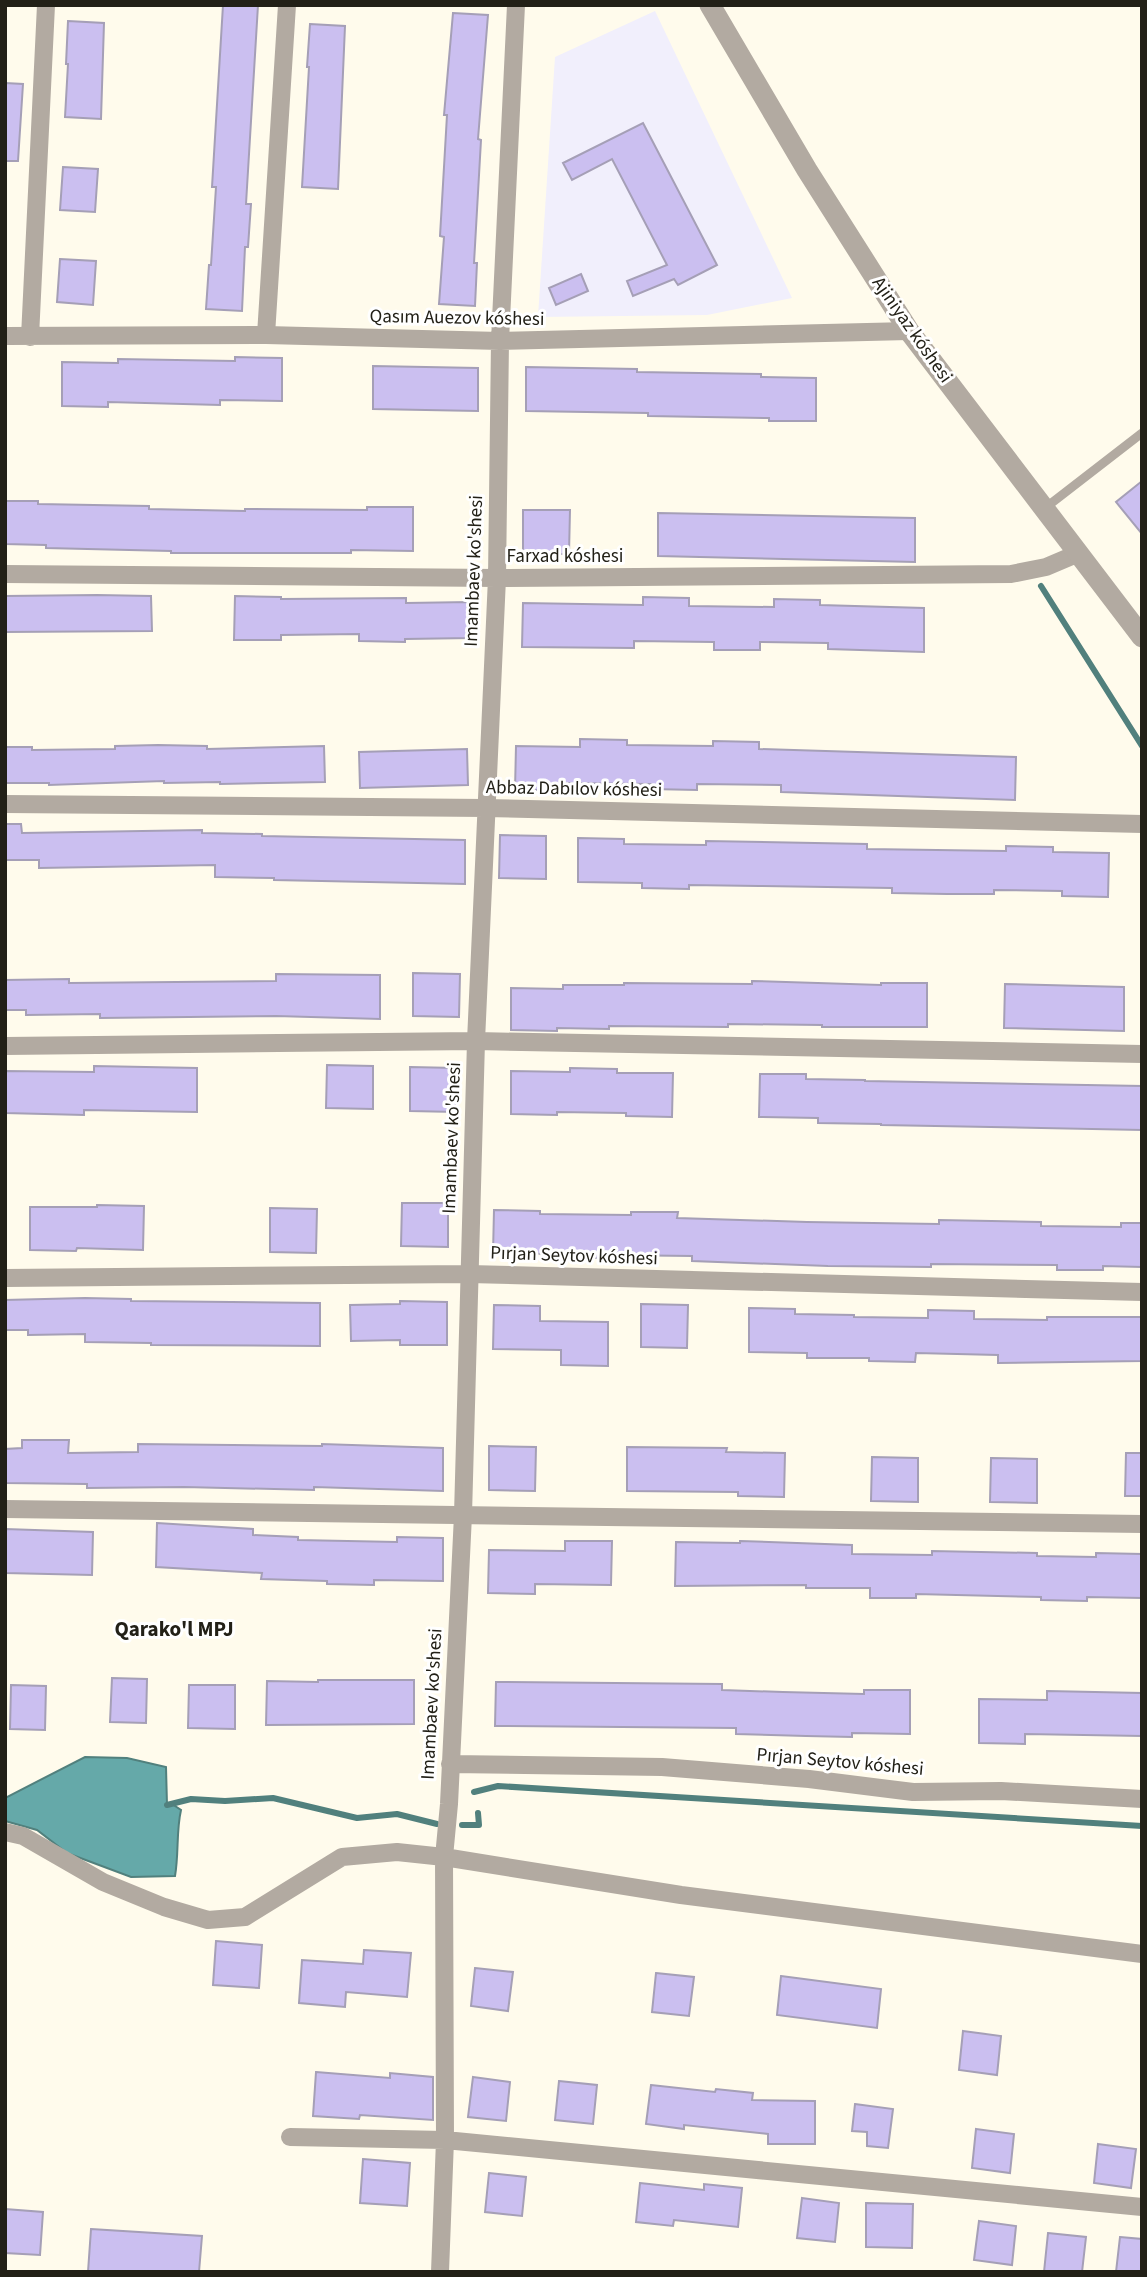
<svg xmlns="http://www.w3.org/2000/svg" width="1147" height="2277" font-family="'Source Sans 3',sans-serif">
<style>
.education{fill:#f1effc}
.water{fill:#65a9a9;stroke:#51807d;stroke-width:2}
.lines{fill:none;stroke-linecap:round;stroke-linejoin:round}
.stream{stroke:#51807d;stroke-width:6}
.building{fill:#cbbff0;stroke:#a59fb6;stroke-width:2}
.service{stroke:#b2aaa1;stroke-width:9}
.minor{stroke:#b2aaa1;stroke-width:18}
.tertiary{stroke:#b2aaa1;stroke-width:21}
.labels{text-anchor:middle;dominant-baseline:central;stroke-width:6;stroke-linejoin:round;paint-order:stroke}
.street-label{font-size:19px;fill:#222017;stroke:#fff}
.neighbourhood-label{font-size:21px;font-weight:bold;fill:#222017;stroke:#fff}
</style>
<rect width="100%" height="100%" fill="#fffbec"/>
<path class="education" d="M 655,11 L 792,298 L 707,315 L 538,317 L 555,57 Z"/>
<path class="water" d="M 85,1757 L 127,1758 L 166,1767 L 167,1805 L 172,1804 L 181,1810 C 176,1832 179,1853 175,1876 L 131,1877 L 67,1853 L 37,1830 L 5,1821 L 5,1798 Z"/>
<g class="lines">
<path class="stream" d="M 1041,586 L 1142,746
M 474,1792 L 498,1786 L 1142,1826
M 167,1805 L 191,1799 L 225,1801 L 273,1798 L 357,1818 L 397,1814 L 437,1824
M 462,1825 L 479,1825 L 478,1813"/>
</g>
<path class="building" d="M 223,5 L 258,5 L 246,204 L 251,204 L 248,247 L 245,247 L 242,311 L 206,309 L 209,265 L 211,265 L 216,187 L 212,187 Z
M 453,13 L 488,15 L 478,139 L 481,140 L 474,263 L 477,263 L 475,306 L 439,304 L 444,237 L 440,236 L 447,115 L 444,115 Z
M 68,21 L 104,23 L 101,119 L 65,117 L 68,64 L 66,64 Z
M 310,24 L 345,26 L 338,189 L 302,187 L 309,67 L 307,67 Z
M 5,83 L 23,84 L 18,161 L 5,161 Z
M 643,123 L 717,265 L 678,285 L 674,279 L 633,296 L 627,281 L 667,265 L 612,159 L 572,180 L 563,163 Z
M 63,167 L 98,169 L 95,212 L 60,210 Z
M 60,259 L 96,261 L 93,305 L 57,302 Z
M 581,274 L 588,291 L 556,305 L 549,288 Z
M 235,357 L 282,358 L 282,401 L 220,400 L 220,405 L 108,402 L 108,407 L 62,406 L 62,362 L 118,363 L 118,359 L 235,361 Z
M 373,366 L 478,368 L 478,411 L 373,409 Z
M 526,367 L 637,369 L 637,372 L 761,374 L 761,377 L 816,378 L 816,421 L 769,421 L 769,418 L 648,416 L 648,413 L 526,411 Z
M 1142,481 L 1142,534 L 1116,502 Z
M 5,501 L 38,501 L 38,504 L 149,506 L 149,509 L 245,511 L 245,509 L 367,510 L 367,507 L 413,507 L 413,551 L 351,550 L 351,553 L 171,553 L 171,551 L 46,548 L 46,545 L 5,544 Z
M 523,510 L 570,510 L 569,554 L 523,554 Z
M 658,513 L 915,518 L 915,562 L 658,556 Z
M 97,595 L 151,596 L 152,631 L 5,632 L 5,596 Z
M 235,596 L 281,597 L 281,599 L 406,598 L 406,603 L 470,602 L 471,638 L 405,639 L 405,642 L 359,641 L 359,634 L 281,635 L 281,640 L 234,640 Z
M 643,597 L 689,598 L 689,606 L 774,607 L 774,599 L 820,600 L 820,605 L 924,608 L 924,652 L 828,649 L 828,643 L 760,642 L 760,650 L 714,650 L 714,642 L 634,641 L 634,648 L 522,647 L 523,603 L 643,605 Z
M 580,739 L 627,740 L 627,745 L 713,746 L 713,741 L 759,742 L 759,749 L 1016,757 L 1015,800 L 781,792 L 781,785 L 697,784 L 697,790 L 651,789 L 651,784 L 562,783 L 562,790 L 515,790 L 516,746 L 580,747 Z
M 158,745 L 207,746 L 207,749 L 324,746 L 325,782 L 220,784 L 220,782 L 164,783 L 164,781 L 49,785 L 49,783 L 5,783 L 5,747 L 32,747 L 32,750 L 115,749 L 115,746 Z
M 467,749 L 468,785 L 360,788 L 359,752 Z
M 5,824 L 21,824 L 22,833 L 202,830 L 202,833 L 262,834 L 262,836 L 465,840 L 465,884 L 274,880 L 274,878 L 215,877 L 215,865 L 39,868 L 39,860 L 5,860 Z
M 500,835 L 546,836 L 546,879 L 499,878 Z
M 578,838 L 624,839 L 624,844 L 706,845 L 706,841 L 867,844 L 867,849 L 1006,851 L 1006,846 L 1053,847 L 1053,852 L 1109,853 L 1108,897 L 1062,896 L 1062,891 L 994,890 L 994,894 L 947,894 L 892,893 L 892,888 L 759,886 L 689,885 L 689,889 L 642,888 L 642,883 L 578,882 Z
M 413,973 L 460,974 L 459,1017 L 413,1016 Z
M 276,974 L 380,975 L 380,1019 L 276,1016 L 100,1018 L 100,1014 L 26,1015 L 26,1010 L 5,1010 L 5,980 L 69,979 L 69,983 L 276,981 Z
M 752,981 L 881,985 L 881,983 L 927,983 L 927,1027 L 822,1027 L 822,1025 L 728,1024 L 728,1027 L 609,1026 L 609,1029 L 557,1028 L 557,1031 L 511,1030 L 511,988 L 563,989 L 563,985 L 624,985 L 624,983 L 752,984 Z
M 1005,984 L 1124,987 L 1124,1031 L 1004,1028 Z
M 327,1065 L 373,1066 L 373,1109 L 326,1108 Z
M 94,1066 L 197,1068 L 197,1112 L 84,1110 L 84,1115 L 5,1113 L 5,1071 L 94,1072 Z
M 410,1067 L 456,1068 L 456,1112 L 410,1111 Z
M 570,1068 L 617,1069 L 617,1073 L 673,1073 L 672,1117 L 626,1116 L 626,1113 L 557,1112 L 557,1115 L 511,1114 L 511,1071 L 570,1072 Z
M 760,1074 L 806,1074 L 806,1079 L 865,1080 L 865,1081 L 1142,1086 L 1142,1130 L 881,1125 L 881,1124 L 818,1123 L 818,1118 L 759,1117 Z
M 402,1203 L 448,1203 L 448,1247 L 401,1246 Z
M 97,1205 L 144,1206 L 143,1250 L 77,1248 L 76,1251 L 30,1250 L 30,1207 L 97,1207 Z
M 270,1208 L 317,1209 L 316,1253 L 270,1252 Z
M 494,1210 L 540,1211 L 540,1214 L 631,1215 L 631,1212 L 678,1212 L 677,1218 L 807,1222 L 939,1224 L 939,1220 L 1041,1222 L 1041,1226 L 1121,1227 L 1121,1223 L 1142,1223 L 1142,1267 L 1103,1266 L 1103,1270 L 1057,1270 L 1057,1265 L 931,1264 L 931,1267 L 828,1266 L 692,1261 L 692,1256 L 607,1255 L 607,1258 L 560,1258 L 560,1254 L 493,1253 Z
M 85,1298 L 131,1299 L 131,1301 L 320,1303 L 320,1346 L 151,1345 L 151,1343 L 85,1342 L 85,1334 L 28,1335 L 28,1330 L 5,1330 L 5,1300 Z
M 400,1301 L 447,1302 L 447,1345 L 400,1345 L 400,1340 L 351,1341 L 350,1305 L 400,1304 Z
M 641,1304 L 688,1305 L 687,1348 L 641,1347 Z
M 494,1305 L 540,1306 L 540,1321 L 608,1322 L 608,1366 L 561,1365 L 561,1350 L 493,1349 Z
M 749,1308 L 795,1309 L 795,1314 L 854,1315 L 854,1317 L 928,1318 L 928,1310 L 974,1311 L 974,1319 L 1047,1320 L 1047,1317 L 1142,1317 L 1142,1361 L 998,1363 L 998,1355 L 916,1353 L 915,1362 L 869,1361 L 869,1358 L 807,1358 L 807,1353 L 749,1352 Z
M 22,1440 L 69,1440 L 68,1453 L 138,1452 L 138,1444 L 322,1446 L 322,1444 L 443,1448 L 443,1491 L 314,1487 L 314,1490 L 184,1487 L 87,1488 L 87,1484 L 5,1483 L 5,1449 L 22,1448 Z
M 489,1446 L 536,1447 L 535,1491 L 489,1490 Z
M 627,1447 L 727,1448 L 726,1452 L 785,1453 L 784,1497 L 738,1496 L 738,1492 L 627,1491 Z
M 1126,1453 L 1142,1453 L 1142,1496 L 1125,1496 Z
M 872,1457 L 918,1458 L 918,1502 L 871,1501 Z
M 991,1458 L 1037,1459 L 1037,1503 L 990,1502 Z
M 157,1523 L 253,1529 L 253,1535 L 298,1537 L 298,1540 L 397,1542 L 397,1537 L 443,1538 L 443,1581 L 374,1580 L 374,1585 L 327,1584 L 327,1581 L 261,1579 L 262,1573 L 156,1567 Z
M 5,1529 L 93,1532 L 92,1575 L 5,1573 Z
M 565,1541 L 612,1541 L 611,1585 L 535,1584 L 535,1594 L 488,1593 L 489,1550 L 565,1551 Z
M 740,1541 L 852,1545 L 852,1554 L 932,1555 L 932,1551 L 1037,1553 L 1037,1556 L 1096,1557 L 1096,1553 L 1142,1554 L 1142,1598 L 1087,1597 L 1087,1601 L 1041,1600 L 1041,1597 L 916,1594 L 916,1598 L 870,1598 L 870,1588 L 806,1588 L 806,1585 L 675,1586 L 676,1542 L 740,1543 Z
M 112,1678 L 147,1679 L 146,1723 L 110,1722 Z
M 318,1680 L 414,1680 L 414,1724 L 266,1725 L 267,1681 L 318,1682 Z
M 496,1682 L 722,1684 L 722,1690 L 783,1692 L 864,1694 L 864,1690 L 910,1690 L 910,1734 L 852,1733 L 852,1737 L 806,1736 L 736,1734 L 736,1728 L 495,1726 Z
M 11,1685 L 46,1686 L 45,1730 L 10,1729 Z
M 189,1685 L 235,1685 L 235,1729 L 188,1728 Z
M 1047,1691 L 1142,1693 L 1142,1736 L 1025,1734 L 1025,1744 L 979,1743 L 979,1699 L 1047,1700 Z
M 216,1941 L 262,1945 L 259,1988 L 213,1985 Z
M 364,1950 L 411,1953 L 407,1997 L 346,1992 L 345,2007 L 299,2003 L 302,1960 L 363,1964 Z
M 475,1968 L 513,1972 L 508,2011 L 471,2006 Z
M 656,1973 L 694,1977 L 689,2016 L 652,2012 Z
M 781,1976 L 881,1989 L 877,2028 L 777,2015 Z
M 963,2031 L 1001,2036 L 997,2075 L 959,2070 Z
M 316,2072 L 390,2078 L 390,2073 L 433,2077 L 433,2120 L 360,2115 L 359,2119 L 313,2116 Z
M 473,2077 L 510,2082 L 506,2121 L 468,2117 Z
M 559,2081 L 597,2085 L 593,2124 L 555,2120 Z
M 651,2085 L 715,2092 L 716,2089 L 753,2093 L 752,2100 L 815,2101 L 815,2144 L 768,2144 L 768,2134 L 684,2125 L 684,2129 L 646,2124 Z
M 855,2104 L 893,2109 L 888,2148 L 867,2146 L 867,2132 L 852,2131 Z
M 976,2129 L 1014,2134 L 1010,2173 L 972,2168 Z
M 1098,2144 L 1136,2149 L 1131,2188 L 1094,2183 Z
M 363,2159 L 410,2163 L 407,2206 L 360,2203 Z
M 489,2173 L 526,2177 L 522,2216 L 485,2212 Z
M 640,2183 L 704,2190 L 704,2184 L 742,2188 L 738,2227 L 674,2220 L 673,2226 L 636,2222 Z
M 802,2198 L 839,2203 L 835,2242 L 797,2238 Z
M 866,2203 L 913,2204 L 912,2248 L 866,2247 Z
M 5,2209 L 43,2212 L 40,2255 L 5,2253 Z
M 979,2221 L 1016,2226 L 1012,2265 L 974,2260 Z
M 91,2229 L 202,2236 L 199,2272 L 88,2272 Z
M 1048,2233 L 1086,2237 L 1082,2272 L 1044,2272 Z
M 1120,2237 L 1142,2239 L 1142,2272 L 1116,2272 Z"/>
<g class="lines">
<path class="service" d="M 1045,508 L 1142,433"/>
<path class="minor" d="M 266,335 L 287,5
M 5,336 L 266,335 L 500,341 L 909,331
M 30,337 L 46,5
M 5,574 L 497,578 L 1011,574 L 1046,567 L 1079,553
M 5,804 L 485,808 L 1142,824
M 5,1046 L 476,1041 L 1142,1054
M 5,1278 L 469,1274 L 1142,1292
M 5,1509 L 1142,1524
M 450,1764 L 662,1767 L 809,1779 L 913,1792 L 1001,1791 L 1142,1799
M 5,1832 L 23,1836 L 103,1882 L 164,1907 L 208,1920 L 245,1917 L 342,1857 L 397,1852 L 444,1857 L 681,1895 L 1142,1954
M 290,2137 L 445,2140 L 1142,2207
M 440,2272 L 445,2140 L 444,1857 L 449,1804 L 463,1515 L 476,1041 L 497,578 L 500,341 L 516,5"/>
<path class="tertiary" d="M 710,5 L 807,170 L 909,331 L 1142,637"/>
</g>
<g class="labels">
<g class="street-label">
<text transform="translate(457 318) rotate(1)">Qasım Auezov kóshesi</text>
<text transform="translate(912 330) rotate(55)">Ajiniyaz kóshesi</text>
<text x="565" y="556">Farxad kóshesi</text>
<text transform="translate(474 571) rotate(-88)">Imambaev ko'shesi</text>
<text transform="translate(574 789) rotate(1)">Abbaz Dabılov kóshesi</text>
<text transform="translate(452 1138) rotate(-88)">Imambaev ko'shesi</text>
<text transform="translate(574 1256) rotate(2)">Pırjan Seytov kóshesi</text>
<text transform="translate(432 1704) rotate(-87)">Imambaev ko'shesi</text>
<text transform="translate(840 1762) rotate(5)">Pırjan Seytov kóshesi</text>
</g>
<g class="neighbourhood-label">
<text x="174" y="1629">Qarako'l MPJ</text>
</g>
</g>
<rect width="1147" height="2277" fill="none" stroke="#222017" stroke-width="14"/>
</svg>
